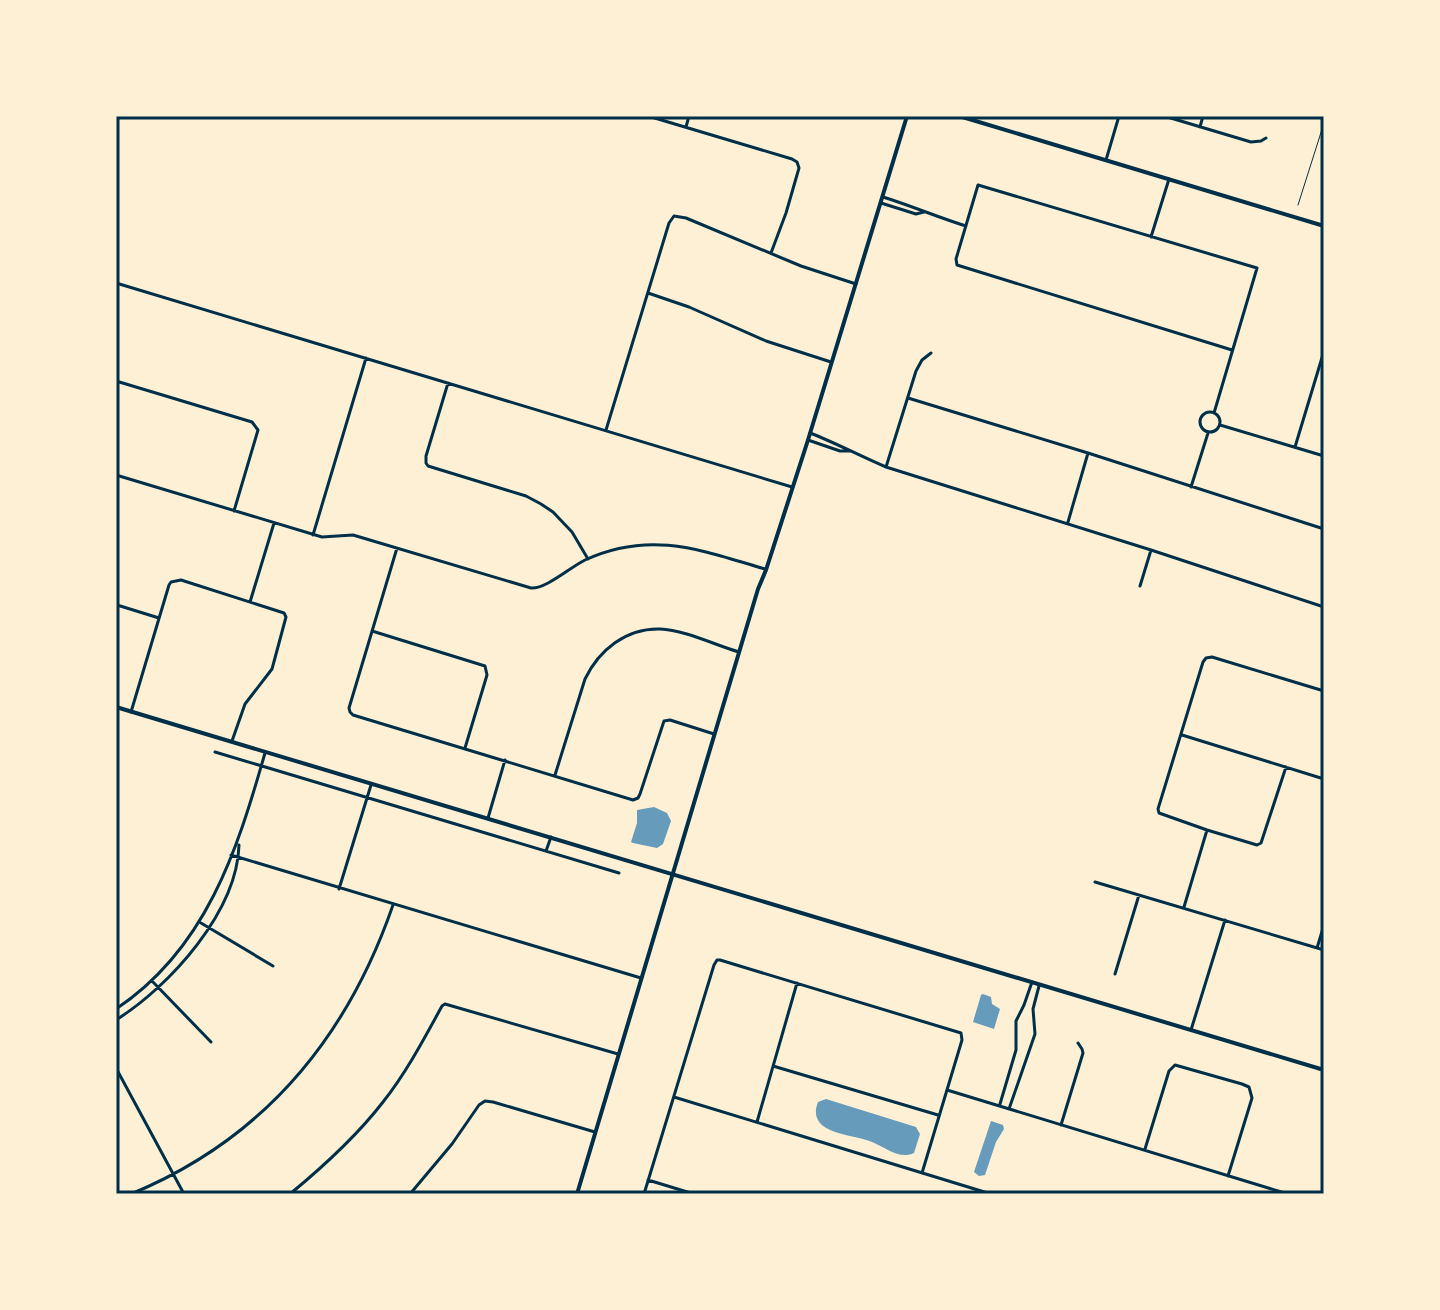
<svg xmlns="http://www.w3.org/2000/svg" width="1440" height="1310" font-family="'Alegreya Sans',sans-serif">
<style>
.water{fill:#669bbc}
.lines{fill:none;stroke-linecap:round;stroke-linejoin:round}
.service{stroke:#003049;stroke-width:1}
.minor{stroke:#003049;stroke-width:3}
.tertiary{stroke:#003049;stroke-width:4}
.secondary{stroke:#003049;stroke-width:4}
.neatline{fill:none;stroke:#003049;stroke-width:3}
</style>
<rect width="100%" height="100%" fill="#fdf0d5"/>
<path class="water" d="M 654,807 L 667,813 L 671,821 L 663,844 L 657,848 L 633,843 L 631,842 L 637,823 L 637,810 Z
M 983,994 L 991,997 L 992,1004 L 1000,1009 L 994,1029 L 973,1022 L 981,995 Z
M 826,1099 L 916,1127 L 920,1134 L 914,1153 C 899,1160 885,1147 872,1142 C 855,1134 805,1135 818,1102 Z
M 991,1121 L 1003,1125 L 1004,1129 L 996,1142 L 985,1175 L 979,1176 L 974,1172 Z"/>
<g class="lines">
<path class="service" d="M 1298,205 L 1324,123"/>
<path class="minor" d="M 648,116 L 792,159 L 797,162 L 799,168 L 786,213 L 771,253
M 1164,116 L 1251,142 L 1261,141 L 1266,138
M 686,127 L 689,116
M 1200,127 L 1203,116
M 1106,160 L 1119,116
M 883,197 C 912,206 937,217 966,226
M 881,203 L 916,214 L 924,212
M 1151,237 L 1169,179
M 116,283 L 792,487
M 648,293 L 689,307 L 766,341 L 831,362
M 116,381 L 252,422 L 258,430 L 234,511
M 448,383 L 426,456 L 426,463 L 428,466 L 526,496 L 541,504 L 553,512 L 572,532 L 588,559
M 908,398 L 1088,453 L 1324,529
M1200 422a10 10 0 1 1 20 0a10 10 0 1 1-20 0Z
M 1214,413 L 1257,268 L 978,185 L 956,259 L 957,265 L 1232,350
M 1220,425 L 1324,456
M 606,430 L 669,223 L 674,216 L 686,218 L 801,266 L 856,284
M 810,433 C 836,443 860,456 886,467 L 1151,550 L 1324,607
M 808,440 L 840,451 L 850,451
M 1295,447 L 1324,351
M 886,467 L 916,371 L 922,360 L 931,353
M 116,475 L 322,537 L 353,535 L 531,588 C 546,589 569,568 585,560 C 650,530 701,550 765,569
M 1191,487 L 1208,433
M 1068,522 L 1088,453
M 313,535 L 366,358
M 397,548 L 349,708 L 350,712 L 353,715 L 633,800 L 638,798 L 640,794 L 664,721 L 670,720 L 714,734
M 1140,586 L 1151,550
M 250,602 L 274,523
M 117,605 L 159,618
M 372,631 L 485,666 L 487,675 L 465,748
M 131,712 L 169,585 L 171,582 L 181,580 L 284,613 L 286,617 L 272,669 L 245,704 L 232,741
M 1182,735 L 1324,779
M 215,752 L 619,873
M 1286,767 L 1261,843 L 1257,845 L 1207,830 L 1159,813 L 1158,809 L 1203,662 L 1206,658 L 1212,657 L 1324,691
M 555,775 L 585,679 C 599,650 626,628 660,629 C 685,630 715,645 739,652
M 488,818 L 505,760
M 546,851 L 551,837
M 231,855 L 641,978
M 1095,882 L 1324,950
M 339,889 L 371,785
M 1184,907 L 1207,830
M 201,923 L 273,966
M 1317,948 L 1324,925
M 1115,974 L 1139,895
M 152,981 L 211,1042
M 116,1009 C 206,949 237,851 265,753
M 116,1020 C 170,986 237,912 239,845
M 1191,1030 L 1225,920
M 773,1066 L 938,1115
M 116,1068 L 184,1194
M 947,1090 L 1288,1194
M 674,1097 L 991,1194
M 1000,1104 L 1016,1050 L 1016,1021 L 1024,1005 L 1032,982
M 1009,1109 L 1035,1034 L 1033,1009 L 1039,986
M 757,1122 L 797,983
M 1061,1125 L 1083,1053 L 1082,1049 L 1078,1043
M 1145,1149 L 1169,1071 L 1175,1065 L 1242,1084 L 1249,1087 L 1252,1098 L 1228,1176
M 648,1180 L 694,1194
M 131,1194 C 264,1139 347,1038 393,905
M 290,1194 C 324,1166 356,1137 383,1102 C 406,1073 424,1039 442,1006 L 445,1004 L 618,1054
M 410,1194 L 452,1144 L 479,1105 L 485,1101 L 493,1102 L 595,1132
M 644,1194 L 714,965 L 717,960 L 720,960 L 961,1033 L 962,1040 L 922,1173"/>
<path class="tertiary" d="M 959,116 L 1324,226
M 577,1194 L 758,589 L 766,570 L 808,440 L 907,116"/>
<path class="secondary" d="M 116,707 L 1324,1070"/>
</g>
<rect width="1440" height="1310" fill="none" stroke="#fdf0d5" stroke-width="236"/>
<rect x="118" y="118" width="1204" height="1074" class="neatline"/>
</svg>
